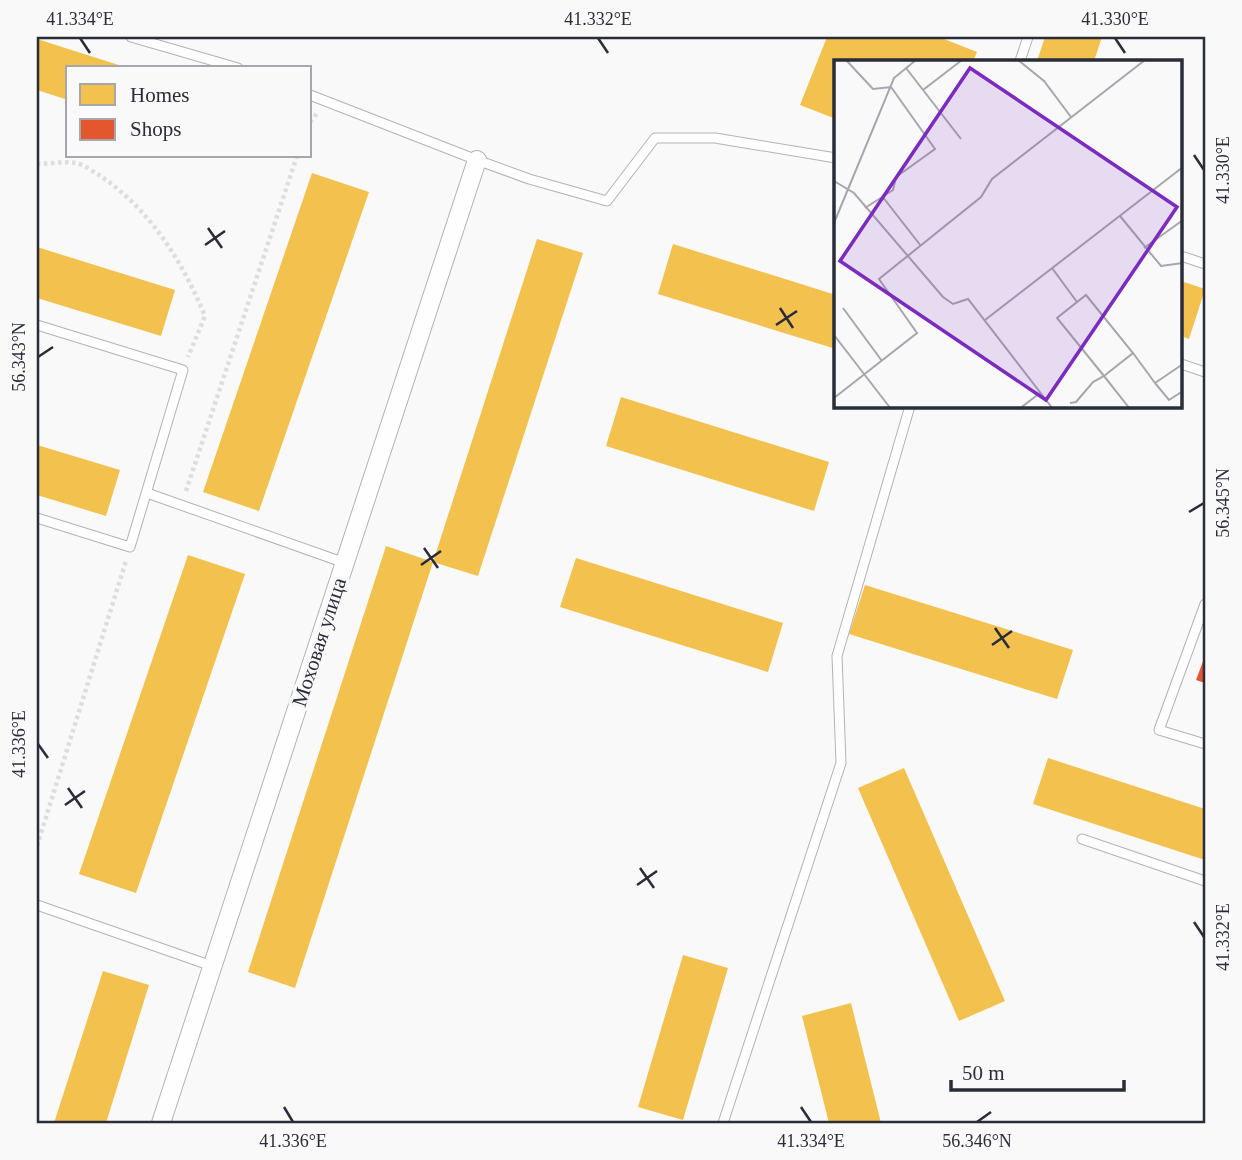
<svg xmlns="http://www.w3.org/2000/svg" width="1242" height="1160" font-family="Georgia,serif">
<style>
.homes{fill:#f2c14e}
.shops{fill:#e4572e}
.lines{fill:none;stroke-linecap:round;stroke-linejoin:round}
.service-casing{stroke:#b2b3b9;stroke-width:11}
.minor-casing{stroke:#b2b3b9;stroke-width:20}
.path{stroke:#ddddde;stroke-width:4.5;stroke-dasharray:3.5 3.5;stroke-linecap:butt}
.service{stroke:#fefefe;stroke-width:9}
.minor{stroke:#fefefe;stroke-width:18}
.ticks{fill:none;stroke:#2a2c39;stroke-width:2.5}
.labels{text-anchor:middle;dominant-baseline:central;stroke-width:7;stroke-linejoin:round;paint-order:stroke}
.street-label{font-size:21px;fill:#2a2c39;stroke:#f9f9f9}
.inset-road{fill:none;stroke:#a6a7ac;stroke-width:2}
.view{fill:#7b2cbf;fill-opacity:0.15;stroke:#7b2cbf;stroke-width:3.5}
.inset-edge{fill:none;stroke:#2a2c39;stroke-width:3.5}
.neatline{fill:none;stroke:#2a2c39;stroke-width:2.5}
.ticks-label{font-size:18px;text-anchor:middle;fill:#2a2c39}
</style>
<rect width="100%" height="100%" fill="#f9f9f9"/>
<path class="homes" d="M 827,37 L 939,37 L 977,52 L 973,61 L 836,61 L 836,119 L 800,105 Z
M 1045,37 L 1102,37 L 1094,61 L 1037,61 Z
M 37,39 L 128,68 L 68,68 L 68,100 L 37,90 Z
M 312,173 L 369,192 L 259,511 L 203,492 Z
M 537,239 L 583,253 L 478,576 L 433,562 L 295,988 L 248,972 L 386,546 L 433,562 Z
M 673,244 L 836,295 L 836,349 L 658,294 Z
M 37,247 L 175,290 L 161,336 L 37,298 Z
M 1181,281 L 1205,289 L 1189,339 L 1181,336 Z
M 621,397 L 829,462 L 814,511 L 606,446 Z
M 37,445 L 120,470 L 106,516 L 37,495 Z
M 188,555 L 245,574 L 136,893 L 79,874 Z
M 576,558 L 783,623 L 768,672 L 560,607 Z
M 865,585 L 1073,650 L 1057,699 L 849,634 Z
M 1048,758 L 1205,809 L 1205,860 L 1033,804 Z
M 904,768 L 1005,1001 L 959,1021 L 858,788 Z
M 683,955 L 728,968 L 683,1120 L 638,1107 Z
M 103,971 L 149,985 L 106,1123 L 54,1123 Z
M 851,1003 L 881,1123 L 829,1123 L 802,1016 Z"/>
<path class="shops" d="M 1205,656 L 1205,683 L 1196,680 Z"/>
<g class="lines">
<g class="service-casing">
<path id="service" d="M 131,37 L 238,68
M 1020,61 L 1028,37
M 310,95 L 477,160 L 529,179 L 607,201 L 655,138 L 715,138 L 836,158
M 1181,256 L 1205,264
M 37,325 L 183,370 L 130,547 L 37,518
M 1181,364 L 1205,372
M 147,493 L 345,563
M 1205,604 L 1159,730 L 1205,744
M 1082,839 L 1205,881
M 37,905 L 212,966
M 723,1123 L 841,763 L 837,656 L 910,406"/>
</g>
<g class="minor-casing">
<path id="minor" d="M 161,1123 L 477,160"/>
</g>
<path class="path" d="M 310,122 L 318,112
M 37,164 C 49,164 63,161 75,163 C 83,164 92,171 99,175 C 150,209 182,261 205,316 L 188,357
M 186,491 L 297,156
M 37,846 L 126,561"/>
<use href="#service" class="service"/>
<use href="#minor" class="minor"/>
</g>
<path class="ticks" d="M 80,38 L 90,53M 598,38 L 608,53M 1115,38 L 1125,53M 1194,155 L 1204,170M 208,228 L 222,248M 205,245 L 225,231M 780,308 L 793,328M 776,325 L 797,311M 38,357 L 53,347M 1189,512 L 1204,503M 424,548 L 438,568M 421,565 L 441,551M 995,628 L 1009,648M 992,645 L 1012,631M 38,744 L 48,758M 68,788 L 82,808M 65,805 L 85,791M 640,868 L 654,888M 637,885 L 657,871M 1194,922 L 1204,937M 284,1107 L 293,1122M 801,1107 L 811,1122M 977,1122 L 991,1112"/>
<g class="labels">
<g class="street-label">
<text transform="translate(319 642) rotate(-72)">Моховая улица</text>
</g>
</g>
<g transform="translate(834 60)">
<rect width="348" height="348" fill="#f9f9f9"/>
<path class="inset-road" d="M 12,0 L 39,29 L 57,27 L 101,89 L 62,117 L 59,130 L 31,148M 184,0 L 210,21 L 237,57M 72,8 L 127,79M 89,30 L 128,0M 0,121 L 20,133 L 109,237 L 119,244 L 134,239 L 219,349M 48,136 L 87,186M 286,156 L 327,206 L 349,203M 0,163 L 60,18 L 82,0M 310,188 L 349,160M 218,208 L 243,242M 9,248 L 48,301M 151,260 L 349,107M 0,275 L 57,349M 299,293 L 321,323 L 349,304M 321,323 L 335,340 L 349,331M 0,338 L 83,273 L 45,219 L 147,137 L 158,119 L 311,0M 236,343 L 242,342 L 259,322 L 270,316 L 299,293 L 252,235 L 223,258 L 270,316 L 296,349M 185,349 L 206,333"/>
<path class="view" d="M 136,8 L 343,147 L 212,340 L 6,201 Z"/>
<rect width="348" height="348" class="inset-edge"/>
</g>
<rect width="1242" height="1160" fill="none" stroke="#f9f9f9" stroke-width="77"/>
<rect x="66" y="66" width="245" height="91" fill="#f9f9f9" stroke="#a6a7ac" stroke-width="2"/>
<rect x="80" y="84" width="35" height="21" fill="#f2c14e" stroke="#a6a7ac" stroke-width="2"/>
<text x="130" y="102" font-size="21" fill="#2a2c39">Homes</text>
<rect x="80" y="119" width="35" height="21" fill="#e4572e" stroke="#a6a7ac" stroke-width="2"/>
<text x="130" y="136" font-size="21" fill="#2a2c39">Shops</text>
<path d="M951 1080v10h173v-10" fill="none" stroke="#2a2c39" stroke-width="3.5"/>
<text x="962" y="1080" font-size="21" fill="#2a2c39" stroke="#f9f9f9" stroke-width="5" paint-order="stroke">50 m</text>
<rect x="38" y="38" width="1166" height="1084" class="neatline"/>
<g class="ticks-label">
<text x="80" y="25">41.334°E</text>
<text x="598" y="25">41.332°E</text>
<text x="1115" y="25">41.330°E</text>
<text transform="translate(1223 170) rotate(-90)" y="6">41.330°E</text>
<text transform="translate(19 357) rotate(-90)" y="6">56.343°N</text>
<text transform="translate(1223 503) rotate(-90)" y="6">56.345°N</text>
<text transform="translate(19 744) rotate(-90)" y="6">41.336°E</text>
<text transform="translate(1223 937) rotate(-90)" y="6">41.332°E</text>
<text x="293" y="1147">41.336°E</text>
<text x="811" y="1147">41.334°E</text>
<text x="977" y="1147">56.346°N</text>
</g>
</svg>
